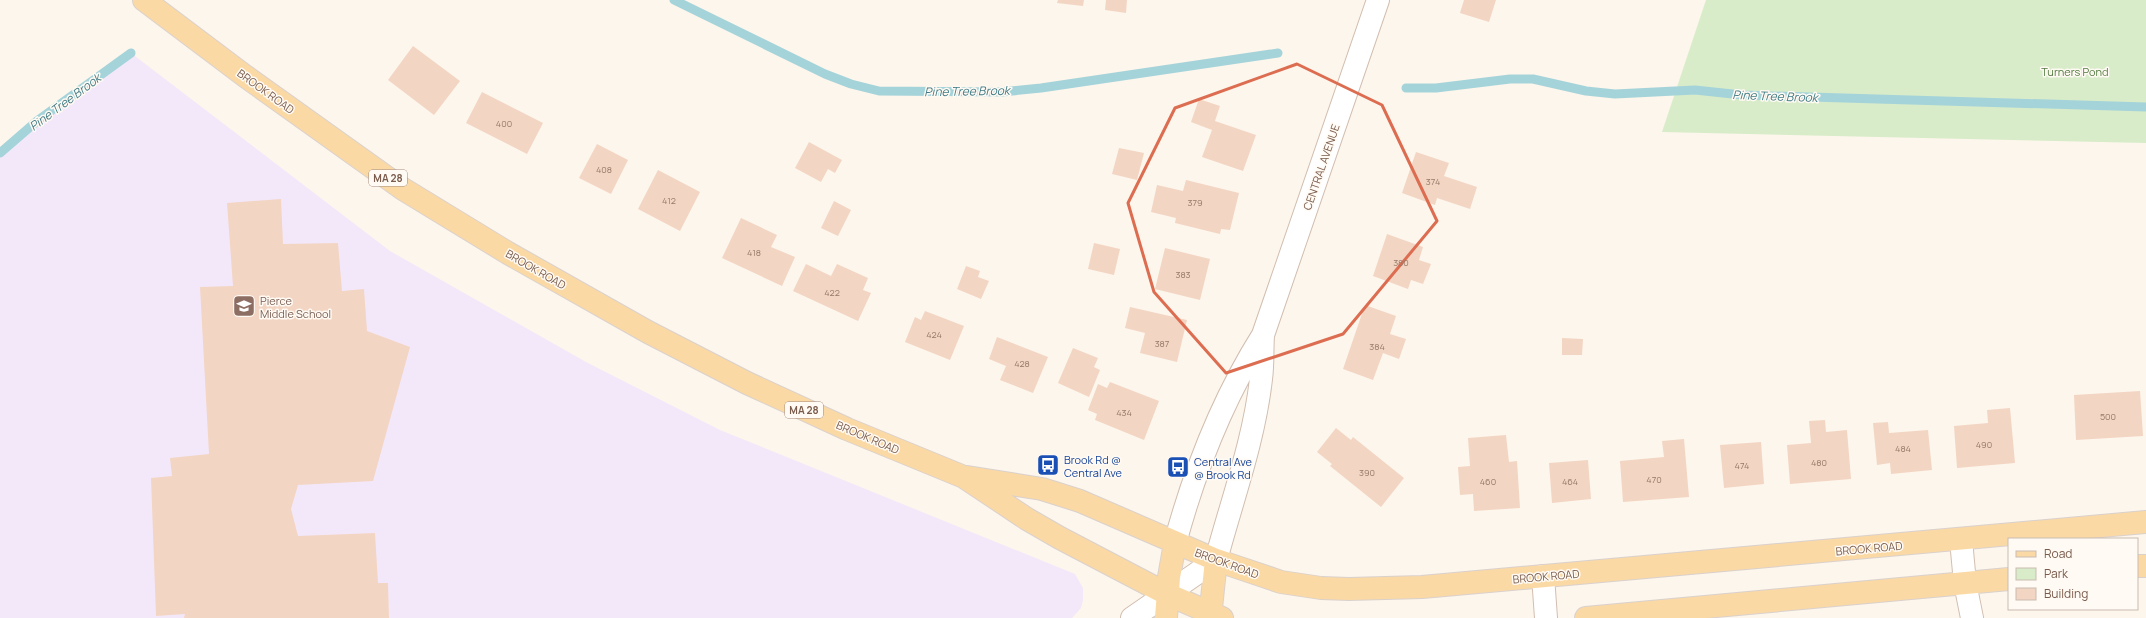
<svg xmlns="http://www.w3.org/2000/svg" width="2146" height="618" font-family="Manrope,sans-serif">
<style>
.education{fill:#f3e8fa}
.green{fill:#d8ecc9}
.lines{fill:none;stroke-linecap:round;stroke-linejoin:round}
.stream{stroke:#a5d3da;stroke-width:9}
.building{fill:#f3d5c3}
.minor-casing{stroke:#d1beb0;stroke-width:24}
.tertiary-casing{stroke:#d1beb0;stroke-width:24}
.primary-casing{stroke:#dad1cd;stroke-width:24}
.minor{stroke:#fff;stroke-width:22}
.tertiary{stroke:#fff;stroke-width:22}
.primary{stroke:#fbd9a5;stroke-width:22}
.marked{fill:none;stroke:#dc6d51;stroke-width:3;stroke-linejoin:round}
.labels{text-anchor:middle;dominant-baseline:central;stroke-width:3;stroke-linejoin:round;paint-order:stroke}
.number-label{font-size:9px;fill:#987a6a}
.shield{fill:#fffaf3;stroke:#a28b7f;stroke-width:1}
.shield-label{font-size:10px;font-weight:bold;fill:#7a5c4d}
.park-label{font-size:11px;fill:#537a41;stroke:#fffaf3}
.street-label{font-size:11px;fill:#7a5c4d;stroke:#fffaf3}
.education-label{font-size:11px;fill:#785e54;stroke:#fffaf3;text-anchor:start}
.transit-label{font-size:11px;fill:#164399;stroke:#fffaf3;text-anchor:start}
.water-label{font-size:12px;font-style:italic;fill:#437c86;stroke:#fffaf3}
</style>
<rect width="100%" height="100%" fill="#fdf6ec"/>
<path class="education" d="M 131,53 L 390,251 L 586,362 L 720,430 L 1075,574 L 1083,588 L 1083,600 L 1081,608 L 1072,618 L 0,618 L 0,153 L 37,121 Z"/>
<path class="green" d="M 1706,0 L 2146,0 L 2146,143 L 1662,132 Z"/>
<g class="lines">
<path class="stream" d="M 674,0 L 825,74 L 851,84 L 879,91 L 1002,92 L 1041,88 L 1278,53
M 1406,88 L 1436,88 L 1510,79 L 1533,79 L 1586,91 L 1615,94 L 1695,90 L 1742,95 L 2146,107
M 0,153 L 37,121 L 131,53"/>
</g>
<path class="building" d="M 1058,0 L 1084,0 L 1083,6 L 1057,3 Z
M 1106,0 L 1127,0 L 1126,13 L 1105,10 Z
M 1464,0 L 1496,0 L 1489,22 L 1460,13 Z
M 413,46 L 460,81 L 434,115 L 388,80 Z
M 482,92 L 543,123 L 527,154 L 466,123 Z
M 1199,99 L 1220,106 L 1215,121 L 1256,135 L 1243,171 L 1202,157 L 1212,130 L 1191,122 Z
M 809,142 L 842,160 L 835,173 L 828,169 L 821,182 L 795,168 Z
M 597,144 L 628,160 L 611,194 L 579,178 Z
M 1119,148 L 1144,153 L 1137,180 L 1112,174 Z
M 1416,152 L 1449,163 L 1444,176 L 1477,187 L 1470,209 L 1437,198 L 1435,205 L 1402,193 Z
M 658,170 L 700,192 L 680,231 L 638,209 Z
M 1186,180 L 1239,193 L 1230,230 L 1221,229 L 1220,234 L 1175,223 L 1176,218 L 1151,212 L 1157,185 L 1183,191 Z
M 281,199 L 283,244 L 338,243 L 342,291 L 364,289 L 367,331 L 410,347 L 373,481 L 298,485 L 291,509 L 298,536 L 375,533 L 378,583 L 388,583 L 389,618 L 184,618 L 185,614 L 156,616 L 151,478 L 172,476 L 170,458 L 209,454 L 200,287 L 233,286 L 227,203 Z
M 834,201 L 851,210 L 838,236 L 821,228 Z
M 741,218 L 777,235 L 771,247 L 795,257 L 782,286 L 722,258 Z
M 1387,234 L 1423,247 L 1419,260 L 1431,264 L 1423,284 L 1411,280 L 1408,289 L 1373,276 Z
M 1094,243 L 1120,249 L 1114,275 L 1088,269 Z
M 1165,248 L 1210,259 L 1200,300 L 1155,289 Z
M 806,264 L 831,276 L 837,264 L 868,278 L 863,290 L 871,293 L 858,321 L 793,291 Z
M 966,266 L 980,271 L 978,277 L 989,281 L 981,299 L 957,289 Z
M 1365,305 L 1396,316 L 1390,334 L 1406,339 L 1399,359 L 1383,353 L 1373,380 L 1343,369 Z
M 1130,307 L 1187,320 L 1177,362 L 1140,353 L 1145,333 L 1125,328 Z
M 925,311 L 964,326 L 950,360 L 905,342 L 915,317 L 921,320 Z
M 997,337 L 1048,357 L 1033,393 L 1000,380 L 1006,366 L 989,359 Z
M 1562,338 L 1583,339 L 1582,355 L 1562,355 Z
M 1073,348 L 1098,358 L 1094,367 L 1100,370 L 1089,397 L 1058,383 Z
M 1110,382 L 1159,401 L 1144,440 L 1095,420 L 1097,414 L 1088,410 L 1098,384 L 1107,388 Z
M 2140,391 L 2143,436 L 2076,440 L 2074,395 Z
M 2010,408 L 2015,463 L 1957,468 L 1954,426 L 1988,423 L 1987,410 Z
M 1825,420 L 1826,432 L 1847,430 L 1851,479 L 1790,484 L 1787,445 L 1811,443 L 1809,421 Z
M 1888,422 L 1889,433 L 1928,430 L 1932,470 L 1891,474 L 1890,463 L 1877,465 L 1873,423 Z
M 1336,428 L 1351,440 L 1353,437 L 1404,478 L 1381,507 L 1330,466 L 1332,464 L 1317,452 Z
M 1506,435 L 1509,462 L 1517,461 L 1520,508 L 1474,511 L 1473,494 L 1460,495 L 1458,467 L 1470,466 L 1468,438 Z
M 1684,439 L 1689,497 L 1623,502 L 1620,461 L 1664,457 L 1662,441 Z
M 1761,442 L 1764,484 L 1724,488 L 1720,445 Z
M 1588,460 L 1591,499 L 1552,503 L 1549,463 Z"/>
<g class="lines">
<g class="minor-casing">
<path id="minor" d="M 1961,540 L 1965,583 L 1972,618
M 1543,576 L 1546,618
M 1132,618 L 1216,560"/>
</g>
<g class="tertiary-casing">
<path id="tertiary" d="M 1175,543 C 1195,469 1222,400 1263,335 L 1378,0
M 1216,560 C 1232,500 1254,441 1261,379 C 1263,365 1262,350 1263,336"/>
</g>
<g class="primary-casing">
<path id="primary" d="M 144,0 L 245,76 L 403,189 L 508,253 L 648,332 L 747,383 L 847,429 L 964,477 L 1027,519 L 1060,538 L 1167,594 L 1222,618
M 967,477 L 1042,489 L 1080,501 L 1216,560 L 1281,582 L 1321,588 L 1349,589 L 1422,587 L 2146,522
M 2137,566 L 2146,566
M 1166,618 L 1169,577 L 1175,543
M 1210,618 L 1216,560
M 1586,618 L 2009,579"/>
</g>
<use href="#minor" class="minor"/>
<use href="#tertiary" class="tertiary"/>
<use href="#primary" class="primary"/>
</g>
<path class="marked" d="M 1297,64 L 1382,105 L 1437,221 L 1343,334 L 1226,373 L 1154,292 L 1128,203 L 1175,108 Z"/>
<defs>
<g id="school-square" transform="scale(1.15)"><rect x="-9" y="-9" width="18" height="18" rx="4" fill="#8d6e63" stroke="#fffaf3"/><path d="M0-5L7-2L0 1L-7-2ZM-4 1L0 2.5L4 1V4Q0 6-4 4Z" fill="#fff"/></g>
<g id="bus-square" transform="scale(1.15)"><rect x="-9" y="-9" width="18" height="18" rx="4" fill="#1a4fb4" stroke="#fffaf3"/><path d="M-5-6H5V4H4V6H2V4H-2V6H-4V4H-5ZM-3.5-4V0h7V-4ZM-3.5 1.2v1.5H-2V1.2ZM2 1.2v1.5H3.5V1.2Z" fill="#fff"/></g>
</defs>
<g fill-rule="evenodd">
<use href="#school-square" x="244" y="306"/>
<use href="#bus-square" x="1048" y="465"/>
<use href="#bus-square" x="1178" y="467"/>
</g>
<g class="labels">
<g class="number-label">
<text x="504" y="123">400</text>
<text x="604" y="169">408</text>
<text x="1433" y="181">374</text>
<text x="669" y="200">412</text>
<text x="1195" y="202">379</text>
<text x="754" y="252">418</text>
<text x="1401" y="262">380</text>
<text x="1183" y="274">383</text>
<text x="832" y="292">422</text>
<text x="934" y="334">424</text>
<text x="1162" y="343">387</text>
<text x="1377" y="346">384</text>
<text x="1022" y="363">428</text>
<text x="1124" y="412">434</text>
<text x="2108" y="416">500</text>
<text x="1984" y="444">490</text>
<text x="1903" y="448">484</text>
<text x="1819" y="462">480</text>
<text x="1742" y="465">474</text>
<text x="1367" y="472">390</text>
<text x="1654" y="479">470</text>
<text x="1488" y="481">460</text>
<text x="1570" y="481">464</text>
</g>
<g class="shield">
<rect x="369" y="170" width="38" height="16" rx="3"/>
<rect x="785" y="402" width="38" height="16" rx="3"/>
</g>
<g class="shield-label">
<text x="388" y="178">MA 28</text>
<text x="804" y="410">MA 28</text>
</g>
<g class="park-label">
<text x="2075" y="71">Turners Pond</text>
</g>
<g class="street-label">
<text transform="translate(266 91) rotate(36)">BROOK ROAD</text>
<text transform="translate(1321 167) rotate(-71)">CENTRAL AVENUE</text>
<text transform="translate(536 269) rotate(30)">BROOK ROAD</text>
<text transform="translate(868 437) rotate(23)">BROOK ROAD</text>
<text transform="translate(1869 548) rotate(-5)">BROOK ROAD</text>
<text transform="translate(1227 563) rotate(20)">BROOK ROAD</text>
<text transform="translate(1546 576) rotate(-5)">BROOK ROAD</text>
</g>
<g class="education-label">
<text x="260" y="300">Pierce<tspan x="260" dy="13">Middle School</tspan></text>
</g>
<g class="transit-label">
<text x="1064" y="459">Brook Rd @<tspan x="1064" dy="13">Central Ave</tspan></text>
<text x="1194" y="461">Central Ave<tspan x="1194" dy="13">@ Brook Rd</tspan></text>
</g>
<g class="water-label">
<text transform="translate(967 91) rotate(-1)">Pine Tree Brook</text>
<text transform="translate(1775 96) rotate(2)">Pine Tree Brook</text>
<text transform="translate(65 102) rotate(-37)">Pine Tree Brook</text>
</g>
</g>
<rect x="2008" y="538" width="130" height="72" fill="#fffaf3" stroke="#cabbb1"/>
<rect x="2016" y="551" width="20" height="6" fill="#fbd9a5" stroke="#cabbb1"/>
<text x="2044" y="558" font-size="12" fill="#7a5c4d">Road</text>
<rect x="2016" y="568" width="20" height="12" fill="#d8ecc9" stroke="#cabbb1"/>
<text x="2044" y="578" font-size="12" fill="#7a5c4d">Park</text>
<rect x="2016" y="588" width="20" height="12" fill="#f3d5c3" stroke="#cabbb1"/>
<text x="2044" y="598" font-size="12" fill="#7a5c4d">Building</text>
</svg>
